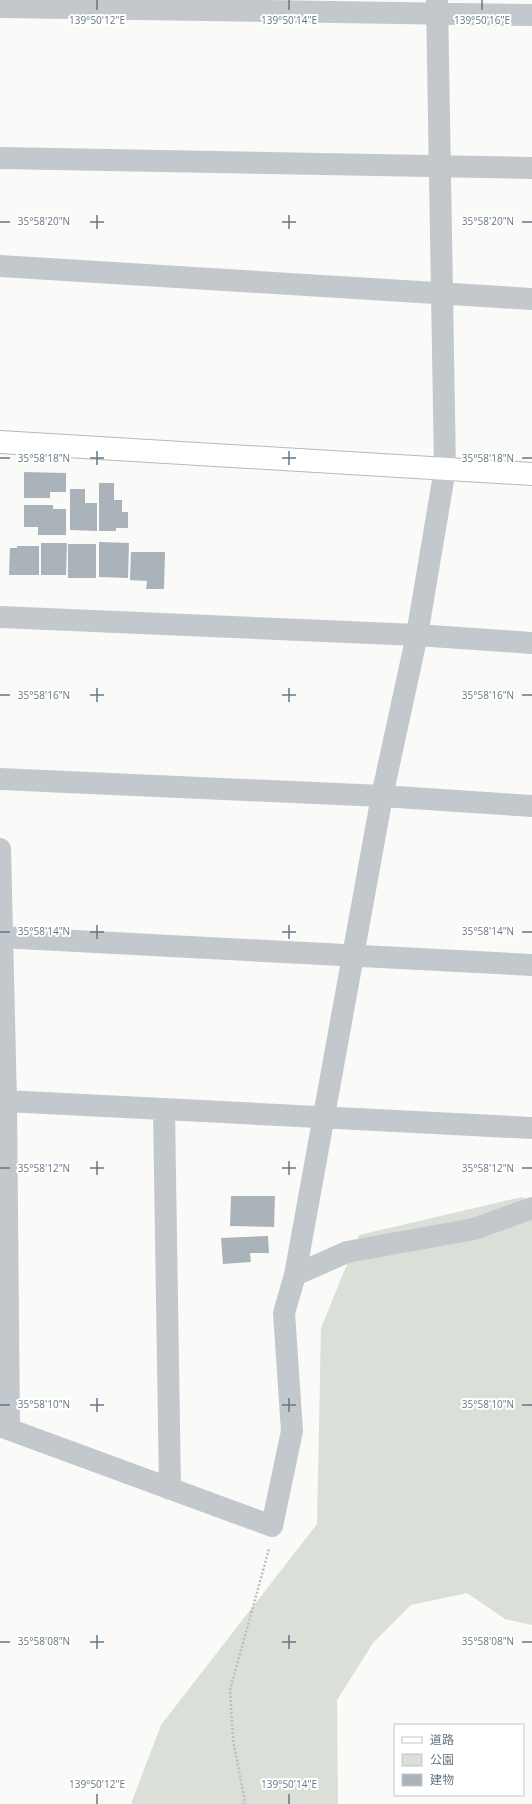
<svg xmlns="http://www.w3.org/2000/svg" width="532" height="1804" font-family="'Open Sans','Noto Sans JP',sans-serif">
<style>
.green{fill:#dadfd7}
.building{fill:#aab3b9}
.lines{fill:none;stroke-linecap:round;stroke-linejoin:round}
.secondary-casing{stroke:#b3babf;stroke-width:24}
.path{stroke:#bbbfc2;stroke-width:2.5;stroke-dasharray:2 2;stroke-linecap:butt}
.street{stroke:#c3c8cc;stroke-width:22}
.secondary{stroke:#fff;stroke-width:22}
.ticks{fill:none;stroke:#657683;stroke-width:1.5}
.ticks-label{font-size:10px;text-anchor:middle;fill:#657683;stroke:#fff;stroke-width:4;stroke-linejoin:round;paint-order:stroke}
</style>
<rect width="100%" height="100%" fill="#fafaf8"/>
<path class="green" d="M 522,1197 L 532,1202 L 532,1625 L 505,1619 L 467,1593 L 411,1605 L 373,1643 L 337,1700 L 338,1804 L 131,1804 L 161,1725 L 317,1524 L 321,1328 L 359,1235 Z"/>
<path class="building" d="M 24,472 L 66,473 L 66,492 L 50,492 L 50,498 L 24,498 Z
M 99,483 L 114,483 L 114,500 L 122,500 L 122,512 L 128,512 L 128,528 L 116,528 L 116,531 L 99,531 Z
M 70,489 L 85,489 L 85,503 L 97,503 L 97,531 L 70,530 Z
M 24,505 L 53,505 L 53,509 L 66,509 L 66,535 L 38,535 L 38,527 L 24,527 Z
M 99,542 L 129,543 L 128,578 L 99,577 Z
M 41,543 L 67,543 L 66,575 L 41,575 Z
M 68,544 L 96,544 L 96,578 L 68,578 Z
M 17,546 L 39,546 L 39,575 L 9,575 L 10,548 L 17,548 Z
M 131,552 L 165,552 L 164,589 L 146,589 L 147,581 L 130,580 Z
M 231,1196 L 275,1196 L 274,1227 L 230,1226 Z
M 268,1236 L 269,1253 L 250,1253 L 251,1262 L 223,1264 L 221,1238 Z"/>
<g class="lines">
<g class="secondary-casing">
<path id="secondary" d="M 0,442 L 532,474"/>
</g>
<path class="path" d="M 243,1804 L 245,1802 L 233,1740 L 230,1690 L 269,1549"/>
<path class="street" d="M 0,7 L 532,15
M 0,158 L 532,168
M 0,266 L 532,299
M 0,617 L 417,635 L 532,643
M 0,779 L 382,796 L 532,806
M 0,849 L 6,1101 L 9,1429
M 0,937 L 532,965
M 6,1101 L 532,1128
M 164,1110 L 170,1489
M 295,1275 L 347,1252 L 474,1229 L 532,1208
M 0,1426 L 272,1526 L 292,1431 L 284,1313 L 295,1275 L 382,796 L 417,635 L 445,469 L 437,0"/>
<use href="#secondary" class="secondary"/>
</g>
<path class="ticks" d="M 97,0 L 97,10M 289,0 L 289,10M 482,0 L 482,10M 97,215 L 97,229M 289,215 L 289,229M 0,222 L 10,222M 90,222 L 104,222M 282,222 L 296,222M 522,222 L 532,222M 97,451 L 97,465M 289,451 L 289,465M 0,458 L 10,458M 90,458 L 104,458M 282,458 L 296,458M 522,458 L 532,458M 97,688 L 97,702M 289,688 L 289,702M 0,695 L 10,695M 90,695 L 104,695M 282,695 L 296,695M 522,695 L 532,695M 97,925 L 97,939M 289,925 L 289,939M 0,932 L 10,932M 90,932 L 104,932M 282,932 L 296,932M 522,932 L 532,932M 97,1161 L 97,1175M 289,1161 L 289,1175M 0,1168 L 10,1168M 90,1168 L 104,1168M 282,1168 L 296,1168M 522,1168 L 532,1168M 97,1398 L 97,1412M 289,1398 L 289,1412M 0,1405 L 10,1405M 90,1405 L 104,1405M 282,1405 L 296,1405M 522,1405 L 532,1405M 97,1635 L 97,1649M 289,1635 L 289,1649M 0,1642 L 10,1642M 90,1642 L 104,1642M 282,1642 L 296,1642M 522,1642 L 532,1642M 97,1794 L 97,1804M 289,1794 L 289,1804"/>
<g class="ticks-label">
<text x="97" y="24">139°50'12"E</text>
<text x="289" y="24">139°50'14"E</text>
<text x="482" y="24">139°50'16"E</text>
<text x="44" y="225">35°58'20"N</text>
<text x="488" y="225">35°58'20"N</text>
<text x="44" y="462">35°58'18"N</text>
<text x="488" y="462">35°58'18"N</text>
<text x="44" y="699">35°58'16"N</text>
<text x="488" y="699">35°58'16"N</text>
<text x="44" y="935">35°58'14"N</text>
<text x="488" y="935">35°58'14"N</text>
<text x="44" y="1172">35°58'12"N</text>
<text x="488" y="1172">35°58'12"N</text>
<text x="44" y="1408">35°58'10"N</text>
<text x="488" y="1408">35°58'10"N</text>
<text x="44" y="1645">35°58'08"N</text>
<text x="488" y="1645">35°58'08"N</text>
<text x="97" y="1788">139°50'12"E</text>
<text x="289" y="1788">139°50'14"E</text>
</g>
<rect x="394" y="1724" width="130" height="72" fill="#ffffff" stroke="#c1c8cd"/>
<rect x="402" y="1737" width="20" height="6" fill="#ffffff" stroke="#c1c8cd"/>
<text x="430" y="1744" font-size="12" fill="#657683">道路</text>
<rect x="402" y="1754" width="20" height="12" fill="#dadfd7" stroke="#c1c8cd"/>
<text x="430" y="1764" font-size="12" fill="#657683">公園</text>
<rect x="402" y="1774" width="20" height="12" fill="#aab3b9" stroke="#c1c8cd"/>
<text x="430" y="1784" font-size="12" fill="#657683">建物</text>
</svg>
